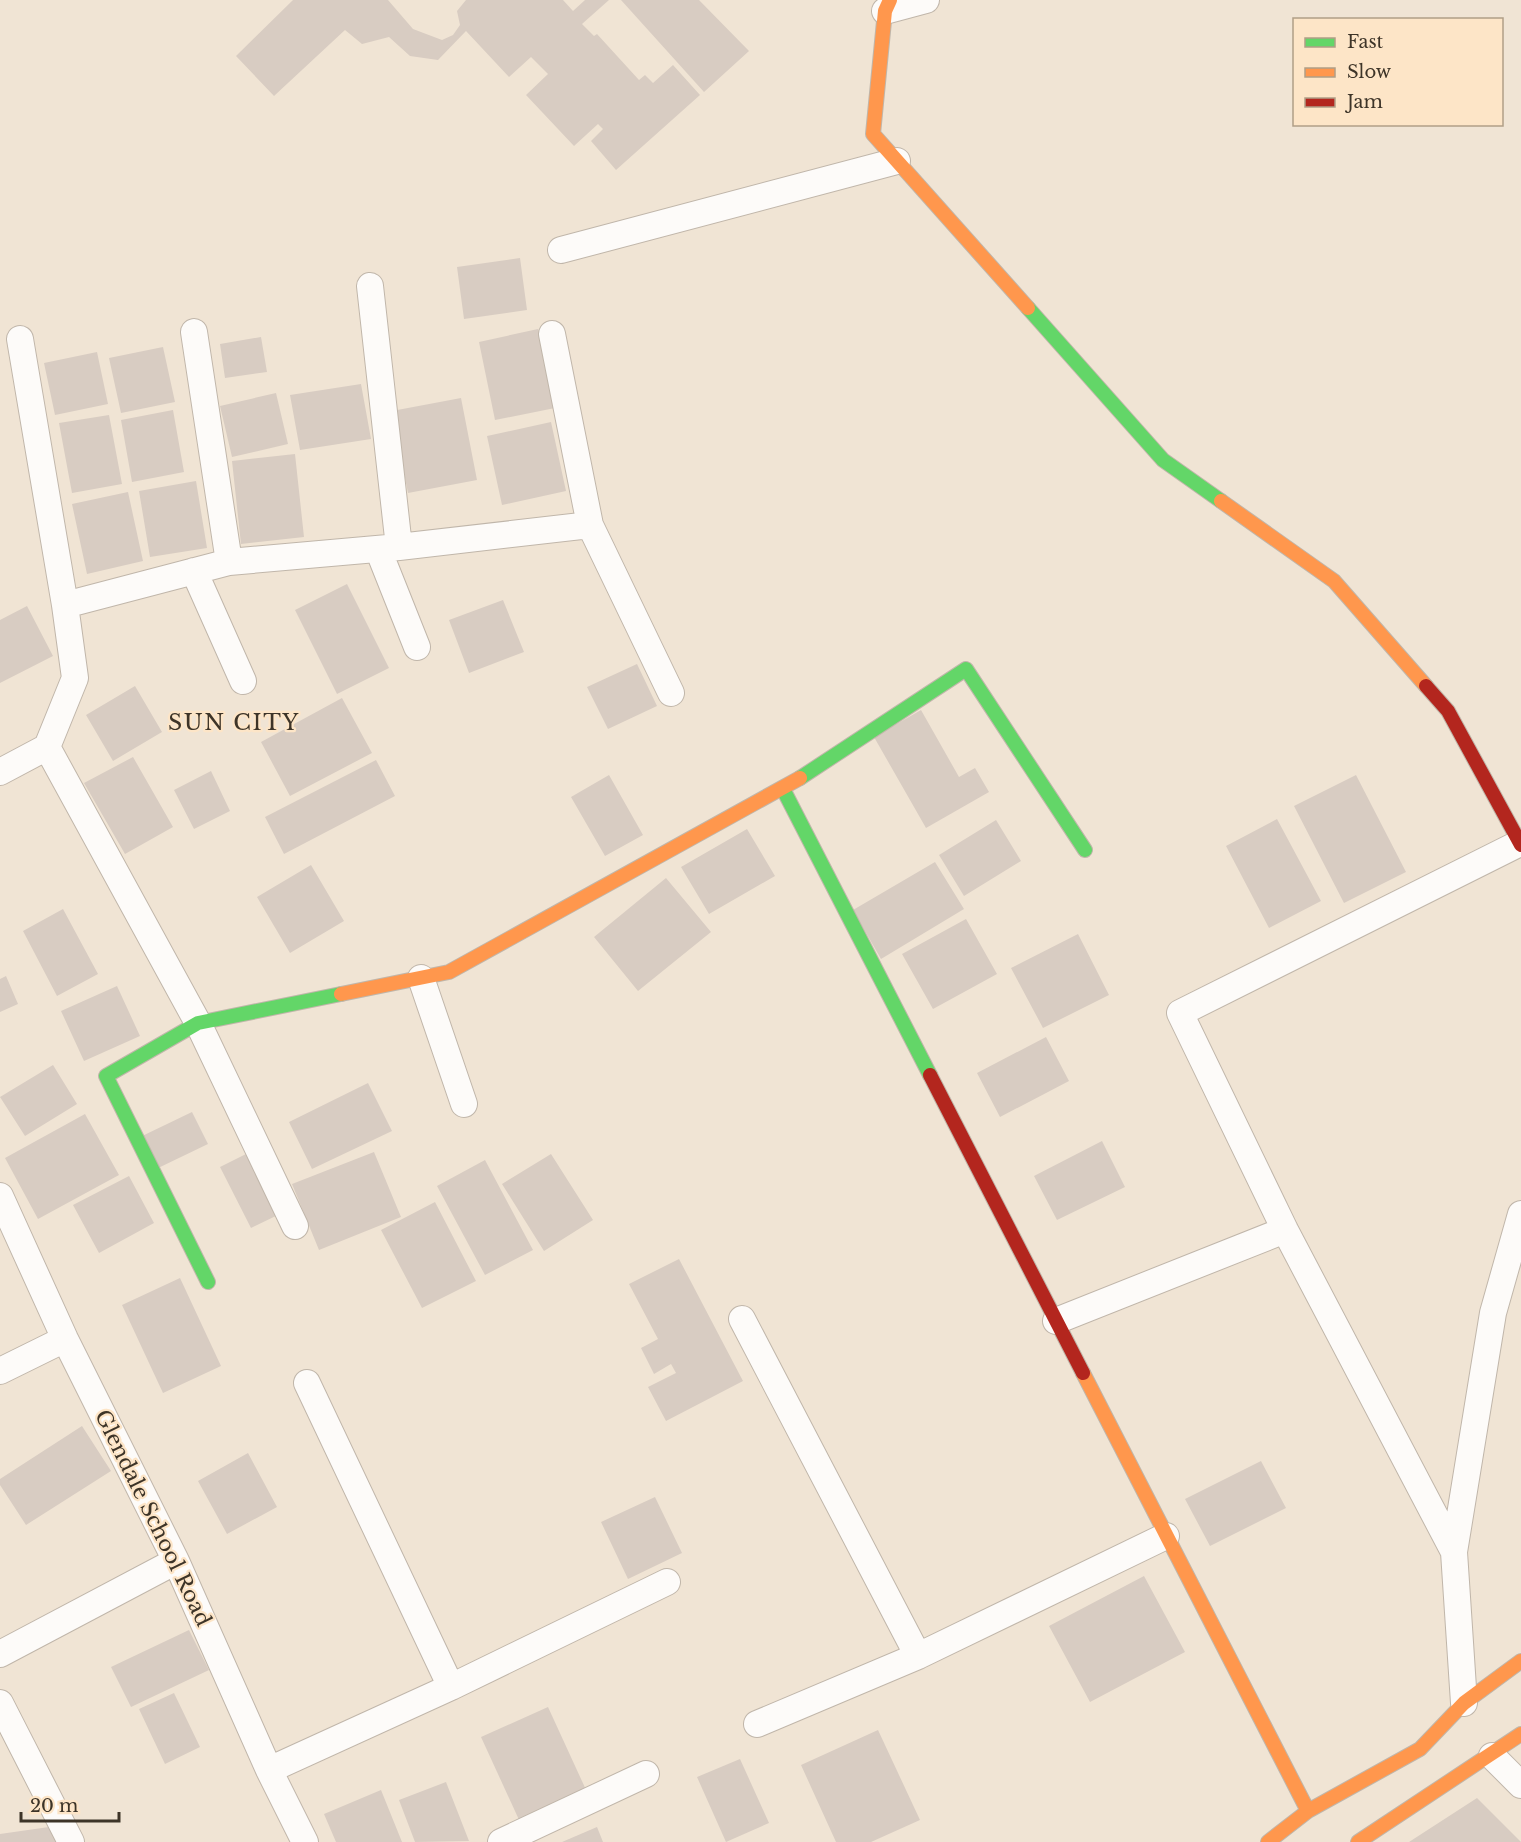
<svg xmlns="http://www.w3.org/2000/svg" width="1521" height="1842" font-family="'Libre Baskerville',serif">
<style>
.building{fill:#d8ccc2}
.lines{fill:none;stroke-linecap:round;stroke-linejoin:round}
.street-casing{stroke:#c0b6aa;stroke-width:28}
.fast-casing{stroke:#c0b6aa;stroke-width:16}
.slow-casing{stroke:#c0b6aa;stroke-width:16}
.jam-casing{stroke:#c0b6aa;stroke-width:16}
.street{stroke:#fdfbf9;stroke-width:26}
.fast{stroke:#63d668;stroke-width:14}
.slow{stroke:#ff974d;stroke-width:14}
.jam{stroke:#b3261e;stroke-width:14}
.labels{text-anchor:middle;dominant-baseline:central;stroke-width:4.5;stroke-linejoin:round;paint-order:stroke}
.street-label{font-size:21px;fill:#3d3428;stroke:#fde5c7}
.neighbourhood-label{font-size:22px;letter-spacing:1.5px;fill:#3d3428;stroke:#fde5c7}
</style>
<rect width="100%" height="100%" fill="#f0e4d4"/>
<path class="building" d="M 293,0 L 388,0 L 413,29 L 442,40 L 453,35 L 460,25 L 457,11 L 466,0 L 563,0 L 573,11 L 585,0 L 609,0 L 582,24 L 594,36 L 597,34 L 639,80 L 645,75 L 653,83 L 673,65 L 700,95 L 616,170 L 591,141 L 603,129 L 598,124 L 574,146 L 526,95 L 548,74 L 531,57 L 509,77 L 466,31 L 438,60 L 410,56 L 389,37 L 362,44 L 345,30 L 274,96 L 236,56 Z
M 621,0 L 699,0 L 749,51 L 704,92 Z
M 520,258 L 527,310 L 464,319 L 457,267 Z
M 538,329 L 555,408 L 495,420 L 479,342 Z
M 261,337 L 267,372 L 225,378 L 220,344 Z
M 163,347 L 175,402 L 121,413 L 109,358 Z
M 97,352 L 108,404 L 55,415 L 44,363 Z
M 361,384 L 371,439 L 300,450 L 290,395 Z
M 276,393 L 288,444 L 232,457 L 220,406 Z
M 461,398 L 477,480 L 408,493 L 392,411 Z
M 173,410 L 184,472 L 132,482 L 121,420 Z
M 109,415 L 122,484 L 72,493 L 59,423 Z
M 551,422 L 566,491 L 502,505 L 487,436 Z
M 295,454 L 304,537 L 241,544 L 232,461 Z
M 196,481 L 207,548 L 150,557 L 139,491 Z
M 128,492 L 143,561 L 87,574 L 72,504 Z
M 347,584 L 389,668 L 337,694 L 295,610 Z
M 503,600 L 524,652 L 469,673 L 449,620 Z
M 27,606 L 53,656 L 0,683 L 0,620 Z
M 637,664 L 657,706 L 608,729 L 587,687 Z
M 135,686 L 162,732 L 113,761 L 86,715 Z
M 342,698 L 372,753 L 290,796 L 261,742 Z
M 921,710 L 959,777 L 975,768 L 989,792 L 926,828 L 874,737 Z
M 133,757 L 173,827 L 125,854 L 84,783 Z
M 376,760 L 395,796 L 284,854 L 265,817 Z
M 211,771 L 230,811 L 194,829 L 174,790 Z
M 609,775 L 643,835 L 605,856 L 571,797 Z
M 1356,775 L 1406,872 L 1344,903 L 1294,806 Z
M 1277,819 L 1321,901 L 1269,928 L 1226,846 Z
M 996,820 L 1021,861 L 964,896 L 939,855 Z
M 747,829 L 775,876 L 709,914 L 681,867 Z
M 935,862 L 964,909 L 881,959 L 853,910 Z
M 311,865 L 344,921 L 290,953 L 257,897 Z
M 666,878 L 711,932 L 638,991 L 594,937 Z
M 63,909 L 98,974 L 57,996 L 23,931 Z
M 966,919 L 997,974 L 933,1009 L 902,954 Z
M 1078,934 L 1109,995 L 1043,1028 L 1011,968 Z
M 6,976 L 18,1004 L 0,1012 L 0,979 Z
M 117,986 L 140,1036 L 84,1061 L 61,1011 Z
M 1046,1037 L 1069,1081 L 1000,1117 L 977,1073 Z
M 53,1065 L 77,1104 L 25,1136 L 0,1097 Z
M 368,1083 L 392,1131 L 312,1169 L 289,1122 Z
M 192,1112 L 208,1144 L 154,1170 L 138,1138 Z
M 85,1114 L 119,1175 L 38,1219 L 5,1158 Z
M 1102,1141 L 1125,1187 L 1057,1220 L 1034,1176 Z
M 250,1152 L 282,1213 L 251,1228 L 220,1167 Z
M 374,1152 L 401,1217 L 319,1250 L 292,1184 Z
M 551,1154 L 593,1220 L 544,1251 L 502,1184 Z
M 485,1160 L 533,1250 L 485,1275 L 437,1186 Z
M 129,1176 L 154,1223 L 99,1253 L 73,1205 Z
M 435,1202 L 476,1281 L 422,1308 L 381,1230 Z
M 679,1259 L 743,1381 L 666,1421 L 648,1387 L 676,1373 L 671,1364 L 654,1374 L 641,1348 L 658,1339 L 629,1284 Z
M 180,1278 L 221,1366 L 163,1393 L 122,1305 Z
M 82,1426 L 111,1471 L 26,1525 L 0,1485 L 0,1479 Z
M 248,1453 L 277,1507 L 227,1534 L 198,1481 Z
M 1261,1461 L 1286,1508 L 1210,1546 L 1185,1499 Z
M 655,1497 L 682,1553 L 628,1579 L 601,1522 Z
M 1144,1576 L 1185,1652 L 1090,1702 L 1049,1626 Z
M 189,1630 L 209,1670 L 131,1707 L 111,1667 Z
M 174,1693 L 200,1747 L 165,1764 L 139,1709 Z
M 548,1707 L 587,1792 L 520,1822 L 481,1737 Z
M 878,1730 L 920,1820 L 871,1842 L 836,1842 L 801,1765 Z
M 740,1759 L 769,1823 L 726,1842 L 697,1777 Z
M 446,1782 L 469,1841 L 415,1842 L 399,1800 Z
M 381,1790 L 402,1842 L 336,1842 L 324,1814 Z
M 1477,1798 L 1521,1842 L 1409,1842 Z
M 56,1826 L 63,1842 L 0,1842 L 0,1834 Z
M 597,1827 L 603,1842 L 562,1842 Z"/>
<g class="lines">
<g class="street-casing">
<path id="street" d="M 885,11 L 926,0
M 561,250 L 897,161
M 370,286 L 399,547
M 194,332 L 229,562
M 552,334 L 590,525 L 671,693
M 20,339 L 65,605 L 75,678 L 47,747 L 198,1023 L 295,1226
M 378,549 L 417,647
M 194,571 L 243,681
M 65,605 L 229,562 L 399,547 L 590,525
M 0,772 L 47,747
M 421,978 L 464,1104
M 0,1196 L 65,1339 L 176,1561 L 269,1770 L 305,1842
M 742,1319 L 918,1656
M 1056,1321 L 1285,1230
M 0,1371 L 65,1339
M 307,1383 L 451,1687
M 1454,1552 L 1285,1230 L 1180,1013 L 1520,843
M 0,1654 L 176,1561
M 0,1703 L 71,1842
M 1464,1703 L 1454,1552 L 1493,1313 L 1521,1214
M 757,1724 L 918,1656 L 1166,1536
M 1492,1756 L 1521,1785
M 269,1770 L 451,1687 L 667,1582
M 501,1842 L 646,1774"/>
</g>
<g class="fast-casing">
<path id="fast" d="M 1028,308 L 1163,460 L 1221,501
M 800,778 L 966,669 L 1085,850
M 783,789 L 930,1075
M 208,1282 L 106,1076 L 198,1023 L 341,994"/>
</g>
<g class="slow-casing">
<path id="slow" d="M 890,0 L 885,11 L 873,134 L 1028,308
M 1221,501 L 1334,581 L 1426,686
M 341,994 L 449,972 L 800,778
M 1083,1373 L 1308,1811
M 1268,1842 L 1308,1811 L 1420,1749 L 1464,1703 L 1521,1661
M 1358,1842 L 1521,1734"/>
</g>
<g class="jam-casing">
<path id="jam" d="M 1426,686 L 1448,711 L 1521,845
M 930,1075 L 1083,1373"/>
</g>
<use href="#street" class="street"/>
<use href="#fast" class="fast"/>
<use href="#slow" class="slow"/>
<use href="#jam" class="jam"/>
</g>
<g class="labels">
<g class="street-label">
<text transform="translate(153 1518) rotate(64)">Glendale School Road</text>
</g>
<g class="neighbourhood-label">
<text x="234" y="722">SUN CITY</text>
</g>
</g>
<rect x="1293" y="18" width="210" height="108" fill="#fde5c7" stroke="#b09e87" stroke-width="1.5"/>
<rect x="1305" y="38" width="30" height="9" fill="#63d668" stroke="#b09e87" stroke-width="1.5"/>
<text x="1347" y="48" font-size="18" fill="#3d3428">Fast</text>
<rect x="1305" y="68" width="30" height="9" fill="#ff974d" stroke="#b09e87" stroke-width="1.5"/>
<text x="1347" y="78" font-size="18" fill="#3d3428">Slow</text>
<rect x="1305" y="98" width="30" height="9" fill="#b3261e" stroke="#b09e87" stroke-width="1.5"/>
<text x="1347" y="108" font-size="18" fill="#3d3428">Jam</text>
<path d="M21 1812v9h98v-9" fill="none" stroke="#3d3428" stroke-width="3"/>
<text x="30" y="1812" font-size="18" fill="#3d3428" stroke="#fde5c7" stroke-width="4.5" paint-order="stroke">20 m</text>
</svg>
